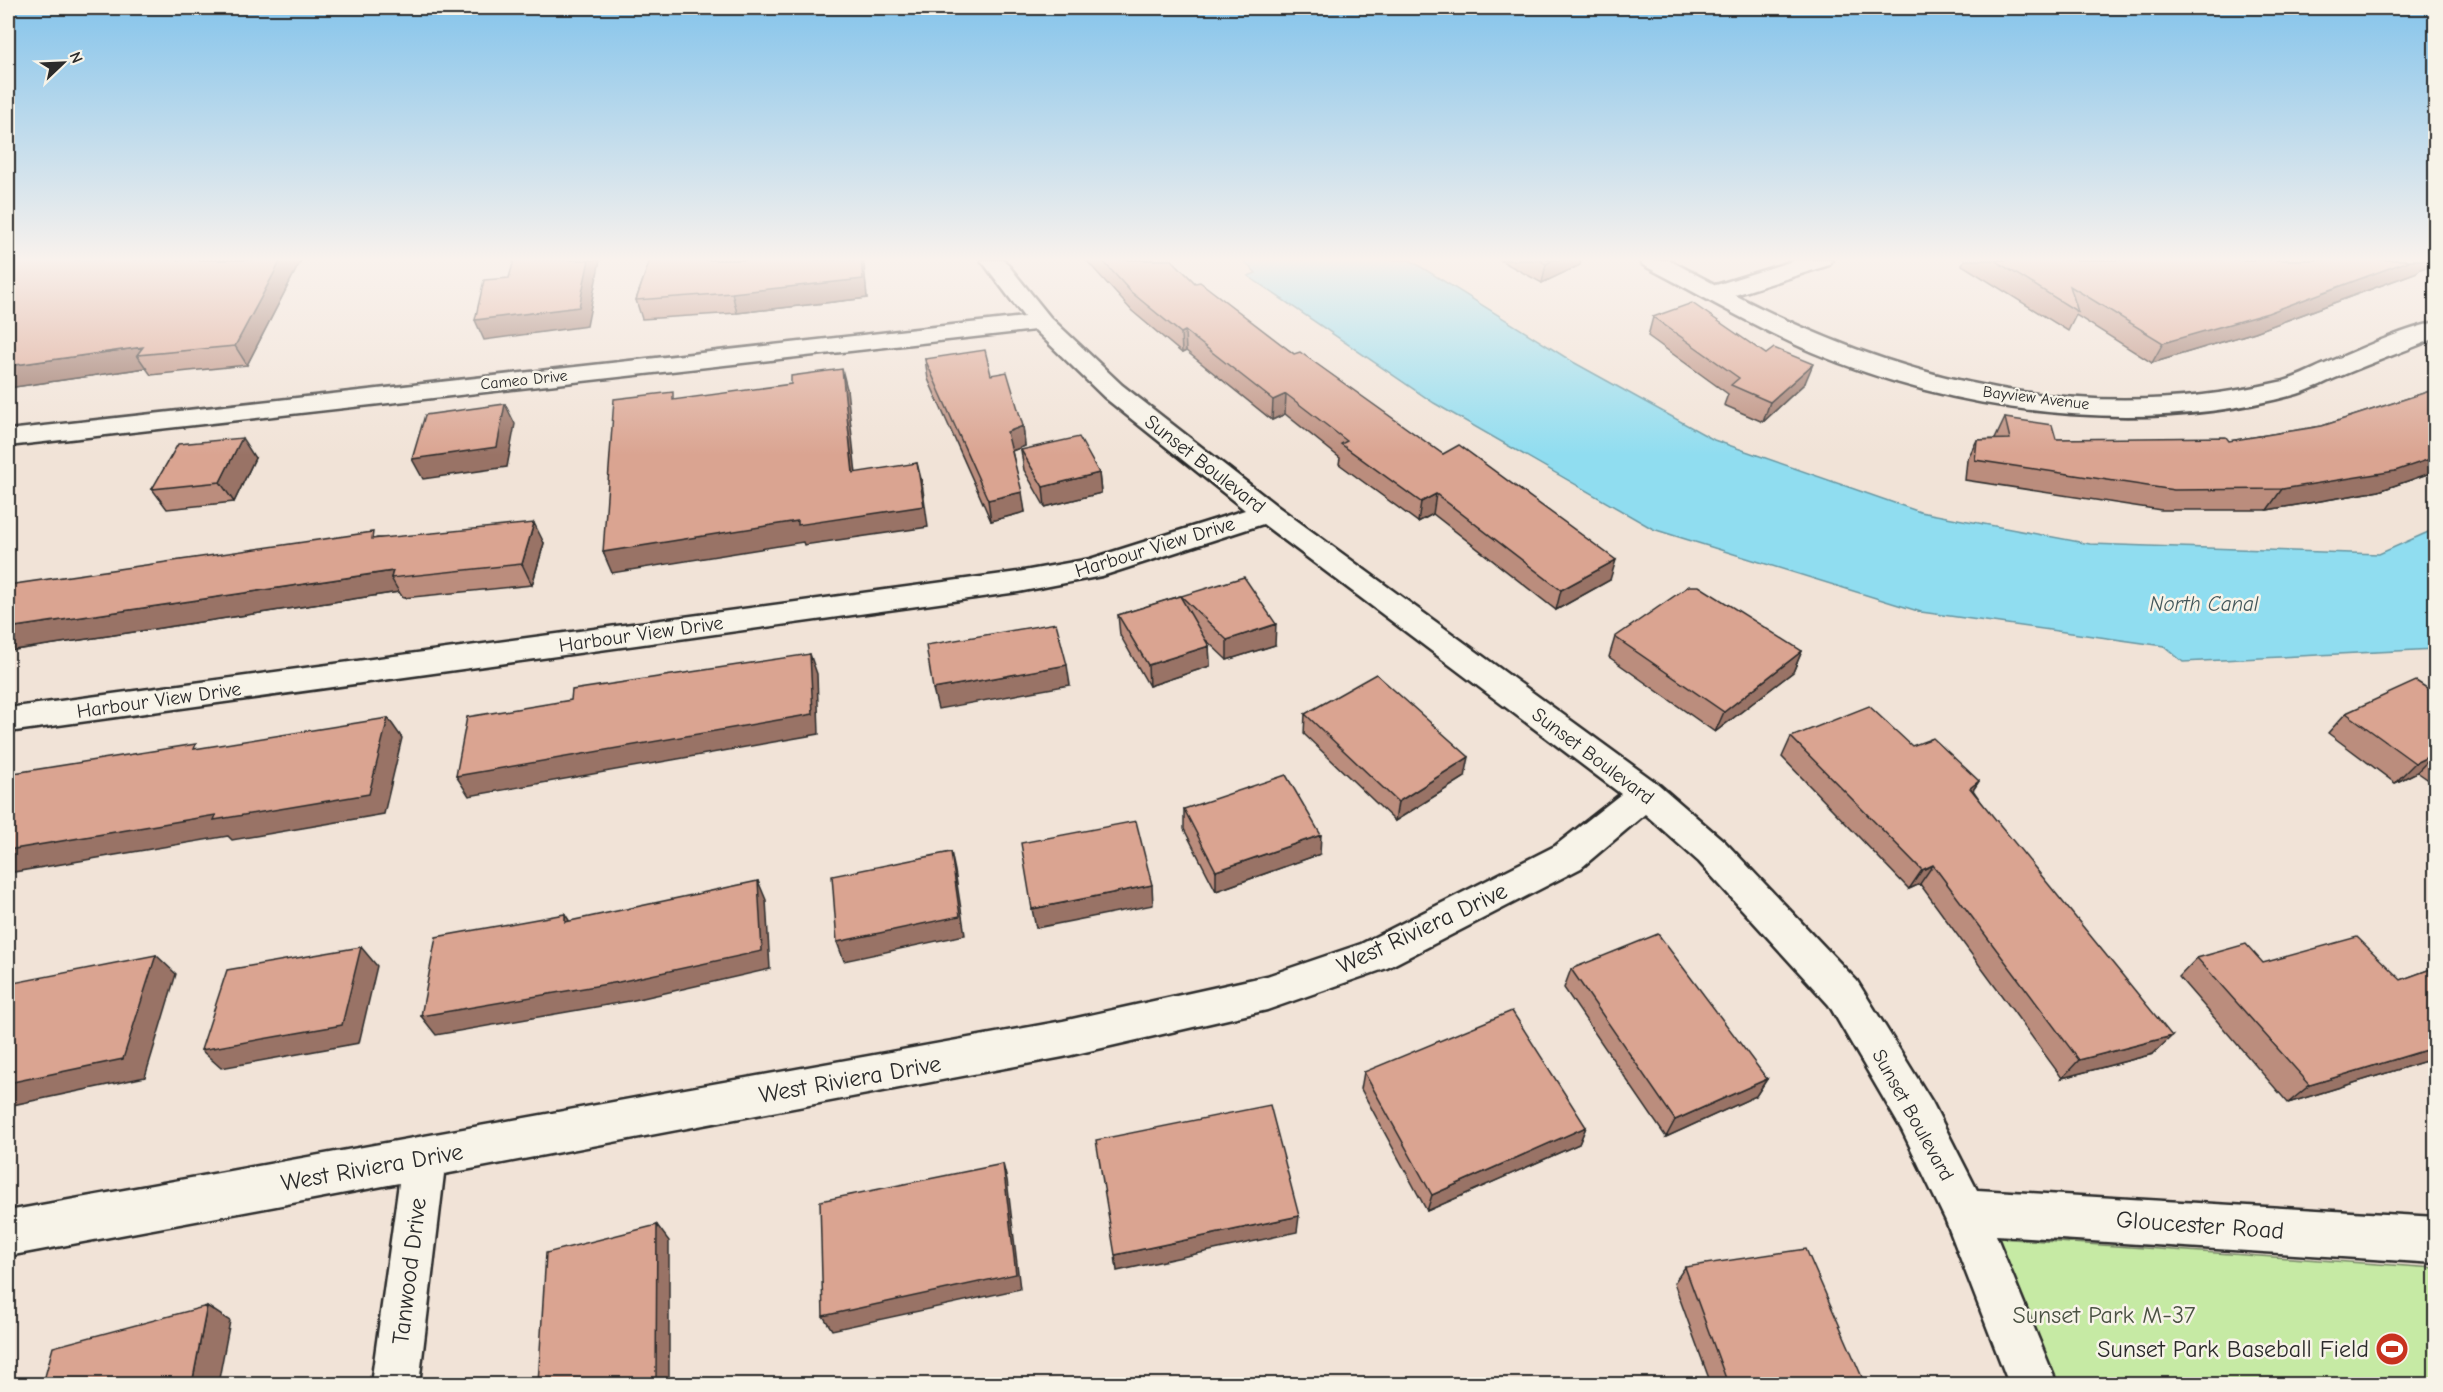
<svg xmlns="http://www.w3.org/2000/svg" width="2443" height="1392" font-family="'Comic Neue',sans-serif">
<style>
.green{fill:#c6eaa4;stroke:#788a68;stroke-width:1.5}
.water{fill:#90ddf0;stroke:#6896a1;stroke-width:1.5}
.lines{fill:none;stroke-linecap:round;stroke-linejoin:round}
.minor-casing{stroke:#2b2b2b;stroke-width:5}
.minor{fill:#f7f3e8;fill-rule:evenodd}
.wall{fill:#bb8d7d;stroke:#2b2b2b;stroke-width:1.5}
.shaded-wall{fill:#997366;stroke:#2b2b2b;stroke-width:1.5}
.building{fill:#daa491;stroke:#2b2b2b;stroke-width:1.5}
.labels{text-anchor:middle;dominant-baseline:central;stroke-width:5;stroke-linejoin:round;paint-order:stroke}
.far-street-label{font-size:16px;fill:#2b2b2b;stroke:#f7f3e8}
.street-label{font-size:20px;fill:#2b2b2b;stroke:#f7f3e8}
.water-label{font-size:21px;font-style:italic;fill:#44585c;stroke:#f7f3e8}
.near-street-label{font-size:24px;fill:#2b2b2b;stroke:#f7f3e8}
.near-park-label{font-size:24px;fill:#4a5143;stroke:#f7f3e8}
.near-poi-label{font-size:24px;fill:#2b2b2b;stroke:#f7f3e8;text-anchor:end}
</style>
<rect width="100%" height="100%" fill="#f1e3d7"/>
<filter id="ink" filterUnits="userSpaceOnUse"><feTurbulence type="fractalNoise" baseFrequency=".0167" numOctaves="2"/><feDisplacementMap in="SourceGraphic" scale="12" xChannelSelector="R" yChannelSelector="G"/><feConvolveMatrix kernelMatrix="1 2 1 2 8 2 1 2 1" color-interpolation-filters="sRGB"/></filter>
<g filter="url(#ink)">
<path class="green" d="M 1998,1238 L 2435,1268 L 2435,1384 L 2057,1384 Z"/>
<path class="water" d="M 1243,260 L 1410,260 L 1573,362 L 1714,440 L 1920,512 L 2090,544 L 2379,554 L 2435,529 L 2435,649 L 2183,662 L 2164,646 L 1921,612 L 1653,529 L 1434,403 L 1248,276 L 1256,273 Z"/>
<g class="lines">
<g class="minor-casing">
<path id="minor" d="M 981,260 L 1004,260 L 1050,317 L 1122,385 L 1277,506 L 1658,784 L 1725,842 L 1857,981 L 1932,1102 L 1977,1190 L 2436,1217 L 2436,1263 L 1996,1235 L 2057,1384 L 2009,1384 L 1946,1221 L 1902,1130 L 1829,1005 L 1699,862 L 1645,814 L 1581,868 L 1387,968 L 1267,1010 L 1063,1057 L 444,1174 L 419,1384 L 371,1384 L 399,1183 L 8,1256 L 8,1211 L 1063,1021 L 1267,976 L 1361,944 L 1555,846 L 1621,794 L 1263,524 L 1102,576 L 1018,592 L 8,732 L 8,708 L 1018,572 L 1090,559 L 1245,510 L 1104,397 L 1035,330 L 8,446 L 8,430 L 1024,317 Z
M 1640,260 L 1669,260 L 1716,285 L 1796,260 L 1832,260 L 1829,265 L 1735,295 C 1906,384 2087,426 2279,382 C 2295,379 2310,370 2325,364 C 2360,349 2398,331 2436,322 L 2436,338 C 2405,351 2373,362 2343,375 C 2327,381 2313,389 2297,394 C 2141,437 1960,414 1812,352 C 1754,327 1699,294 1643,265 Z"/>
</g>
<use href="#minor" class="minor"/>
</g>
<path class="wall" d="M 8,260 L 301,260 L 247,365 L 151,375 L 146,368 L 8,388 Z
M 650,260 L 863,260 L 867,298 L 737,313 L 642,319 L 636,300 Z
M 1086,260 L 1172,260 L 1195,283 L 1610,580 L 1556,610 L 1433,514 L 1418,522 L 1339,464 L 1340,458 L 1285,414 L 1272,420 L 1186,351 L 1182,353 L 1132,311 Z
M 1500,260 L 1581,260 L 1580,265 L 1542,283 Z
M 1964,260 L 2436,260 L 2436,264 L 2420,269 L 2417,272 L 2255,332 L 2152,363 L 2076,315 L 2068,331 L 1962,265 Z
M 1653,317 L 1805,383 L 1763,422 L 1724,405 L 1728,394 L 1648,336 Z
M 925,359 L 991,375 L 1023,426 L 1025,446 L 1012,451 L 1025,512 L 991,521 L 928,379 Z
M 2436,389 L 2436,471 L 2379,491 L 2267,510 L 2161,510 L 1965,480 L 1967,460 L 1977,440 L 1995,439 L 2005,418 L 2056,439 L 2229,441 L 2322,426 Z
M 1021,450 L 1099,473 L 1101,493 L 1045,507 L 1024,470 Z
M 255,458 L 234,502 L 167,509 L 152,489 Z
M 377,538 L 544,543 L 532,585 L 403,598 L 399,592 L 8,651 Z
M 1181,596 L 1275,645 L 1227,660 L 1206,640 L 1209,646 L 1210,666 L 1149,686 L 1120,635 L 1118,615 Z
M 1615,637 L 1802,651 L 1793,672 L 1715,732 L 1609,657 Z
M 2436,694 L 2436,785 L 2417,772 L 2395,783 L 2328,733 L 2346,713 Z
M 1305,714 L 1465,777 L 1395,821 L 1304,734 Z
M 1791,737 L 1912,746 L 1979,781 L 1973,790 L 2153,1054 L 2062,1078 L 1920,884 L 1909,889 L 1782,757 Z
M 1184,809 L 1320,854 L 1216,891 L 1184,829 Z
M 2197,958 L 2263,963 L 2401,980 L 2436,967 L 2436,1058 L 2288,1103 L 2179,977 Z
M 1571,969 L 1767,1079 L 1756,1096 L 1666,1137 L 1564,988 Z
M 1364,1072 L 1586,1127 L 1579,1144 L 1427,1211 L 1361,1089 Z
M 1685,1267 L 1865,1384 L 1711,1384 L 1674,1283 Z"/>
<path class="shaded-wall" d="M 281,260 L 301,260 L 247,365 L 235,346 Z
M 589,260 L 600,260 L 587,326 L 484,340 L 475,320 Z
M 861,260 L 863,260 L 864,265 L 867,298 L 737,313 L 732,293 Z
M 1553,260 L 1581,260 L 1580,265 L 1542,283 L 1546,264 Z
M 2411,260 L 2436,260 L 2436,264 L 2420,269 L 2417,272 L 2255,332 L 2152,363 L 2163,343 Z
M 1185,331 L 1186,351 L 1182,353 L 1181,333 Z
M 143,347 L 137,355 L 146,368 L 8,388 L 8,366 Z
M 1813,364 L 1805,383 L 1763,422 L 1770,402 Z
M 842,369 L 847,389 L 858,493 L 853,473 Z
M 1286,394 L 1285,414 L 1272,420 L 1273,400 Z
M 505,404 L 515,424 L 507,467 L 423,479 L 412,459 Z
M 1023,426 L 1025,446 L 1009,452 L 1007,432 Z
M 242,438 L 255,458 L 234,502 L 220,482 Z
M 2436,457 L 2436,471 L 2379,491 L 2267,510 L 2282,489 Z
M 917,463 L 922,483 L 928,527 L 804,545 L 803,542 L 612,573 L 603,552 Z
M 1099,473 L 1101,493 L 1045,507 L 1043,487 Z
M 1022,492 L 1025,512 L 991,521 L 988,500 Z
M 1436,494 L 1433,514 L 1418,522 L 1421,502 Z
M 534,523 L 544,543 L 532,585 L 522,564 Z
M 1616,560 L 1610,580 L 1556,610 L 1561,590 Z
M 393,571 L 391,578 L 399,592 L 8,651 L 8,628 Z
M 1276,624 L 1275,645 L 1227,660 L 1227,640 Z
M 1209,646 L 1210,666 L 1149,686 L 1148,665 Z
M 1802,651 L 1793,672 L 1715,732 L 1724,712 Z
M 810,654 L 817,674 L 819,734 L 469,796 L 456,776 Z
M 1067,665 L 1070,685 L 938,709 L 933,689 Z
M 388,718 L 402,738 L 384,814 L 232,840 L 228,836 L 8,873 L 8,850 Z
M 2436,753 L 2417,772 L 2395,783 L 2415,763 Z
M 1469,757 L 1465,777 L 1395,821 L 1398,802 Z
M 1979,781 L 1966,801 L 1970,788 Z
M 1321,835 L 1320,854 L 1216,891 L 1216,871 Z
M 951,852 L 955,871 L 965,935 L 844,961 L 837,942 Z
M 1933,865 L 1920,884 L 1909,889 L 1922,870 Z
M 758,881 L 766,900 L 770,969 L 630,1001 L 436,1035 L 421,1016 Z
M 1152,885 L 1153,905 L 1036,928 L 1032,909 Z
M 565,914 L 577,933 L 565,922 Z
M 361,947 L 377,966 L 359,1043 L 221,1068 L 201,1050 Z
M 156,955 L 176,974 L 145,1077 L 8,1106 L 8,1083 Z
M 2172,1036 L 2153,1054 L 2062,1078 L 2079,1060 Z
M 2436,1047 L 2436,1058 L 2288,1103 L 2310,1085 Z
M 1767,1079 L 1756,1096 L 1666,1137 L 1675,1120 Z
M 1586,1127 L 1579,1144 L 1427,1211 L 1432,1195 Z
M 1003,1164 L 1007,1180 L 1020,1289 L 832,1330 L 823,1316 Z
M 1299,1216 L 1297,1232 L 1117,1271 L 1115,1255 Z
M 657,1225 L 669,1241 L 669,1384 L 638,1384 Z
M 207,1306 L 230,1321 L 218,1384 L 192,1384 Z"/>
<path class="building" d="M 8,260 L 281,260 L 235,346 L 137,355 L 143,347 L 8,366 Z
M 514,260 L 589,260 L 579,307 L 475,320 L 484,280 L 509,278 Z
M 650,260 L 861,260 L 863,279 L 732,293 L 636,300 Z
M 1102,260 L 1172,260 L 1195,283 L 1200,282 L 1294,354 L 1300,352 L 1443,454 L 1459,445 L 1616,560 L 1561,590 L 1436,494 L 1421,502 L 1341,444 L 1347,441 L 1286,394 L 1273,400 L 1185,331 L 1181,333 L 1131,292 Z
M 1539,260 L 1553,260 L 1546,264 Z
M 1994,260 L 2411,260 L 2268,313 L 2163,343 L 2070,286 L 2078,312 Z
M 1692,303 L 1766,354 L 1774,348 L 1813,364 L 1770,402 L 1731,385 L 1739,378 L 1653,317 Z
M 985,350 L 991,375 L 1007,372 L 1023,426 L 1007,432 L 1022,492 L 988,500 L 925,359 Z
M 842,369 L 853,473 L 917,463 L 924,506 L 798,525 L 798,521 L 603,552 L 614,399 L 673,392 L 673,400 L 791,384 L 791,376 Z
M 2436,389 L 2436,457 L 2395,471 L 2282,489 L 2174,490 L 1975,460 L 1977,440 L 2010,439 L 2005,418 L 2052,425 L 2056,439 L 2226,437 L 2229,441 L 2322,426 Z
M 505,404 L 497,447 L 412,459 L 425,415 Z
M 1079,437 L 1099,473 L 1043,487 L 1021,450 Z
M 242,438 L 220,482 L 152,489 L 178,444 Z
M 534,523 L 522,564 L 391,578 L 393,571 L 8,628 L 8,585 L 373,532 L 372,539 Z
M 1244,577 L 1276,624 L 1227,640 L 1181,596 Z
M 1689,586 L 1699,586 L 1802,651 L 1724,712 L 1615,637 Z
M 1180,596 L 1209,646 L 1148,665 L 1118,615 Z
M 1056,623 L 1067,665 L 933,689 L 926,645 Z
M 810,654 L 813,714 L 456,776 L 467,717 L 571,700 L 572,690 Z
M 1376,674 L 1469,757 L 1398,802 L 1305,714 Z
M 2416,681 L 2436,694 L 2436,753 L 2415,763 L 2346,713 Z
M 1869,706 L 1912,746 L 1933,738 L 1979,781 L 1970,788 L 2172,1036 L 2079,1060 L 1933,865 L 1922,870 L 1791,737 Z
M 388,718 L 369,794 L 214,820 L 216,815 L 8,850 L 8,774 L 196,744 L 194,749 Z
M 1286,775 L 1321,835 L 1216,871 L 1184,809 Z
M 1136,821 L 1152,885 L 1032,909 L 1021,843 Z
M 951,852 L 960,916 L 837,942 L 832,876 Z
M 758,881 L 762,951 L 619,982 L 421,1016 L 436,937 L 565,914 L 565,922 Z
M 1658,934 L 1767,1079 L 1675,1120 L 1571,969 Z
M 2357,937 L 2401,980 L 2436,967 L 2436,1047 L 2310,1085 L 2197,958 L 2246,944 L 2263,963 Z
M 361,947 L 342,1025 L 201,1050 L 227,970 Z
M 156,955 L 123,1059 L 8,1083 L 8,984 Z
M 1512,1011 L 1586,1127 L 1432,1195 L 1364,1072 Z
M 1270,1105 L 1299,1216 L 1115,1255 L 1096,1140 Z
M 1003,1164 L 1016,1274 L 823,1316 L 820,1201 Z
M 657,1225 L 656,1379 L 638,1384 L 538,1384 L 546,1253 Z
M 1806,1249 L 1865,1384 L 1728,1384 L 1685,1267 Z
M 207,1306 L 192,1384 L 43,1384 L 53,1347 Z"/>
</g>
<linearGradient id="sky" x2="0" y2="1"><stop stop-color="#85c4eb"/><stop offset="0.57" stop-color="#f9f2ed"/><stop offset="1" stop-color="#f9f2ed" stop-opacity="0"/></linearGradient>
<rect width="2443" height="455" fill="url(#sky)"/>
<defs>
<g id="stadium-disc" transform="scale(1.725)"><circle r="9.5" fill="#c8321e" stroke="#f7f3e8"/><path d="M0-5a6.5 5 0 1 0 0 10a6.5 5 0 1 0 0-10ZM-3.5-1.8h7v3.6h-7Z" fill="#fff"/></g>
</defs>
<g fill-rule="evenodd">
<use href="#stadium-disc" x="2392" y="1349"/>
</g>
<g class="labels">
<g class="far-street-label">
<text transform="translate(524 380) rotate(-6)">Cameo Drive</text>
<text transform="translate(2036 398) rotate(7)">Bayview Avenue</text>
</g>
<g class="street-label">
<text transform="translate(1205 464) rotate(38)">Sunset Boulevard</text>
<text transform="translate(1155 547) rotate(-17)">Harbour View Drive</text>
<text transform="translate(641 634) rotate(-8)">Harbour View Drive</text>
<text transform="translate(159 700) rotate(-8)">Harbour View Drive</text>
<text transform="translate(1593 756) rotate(37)">Sunset Boulevard</text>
<text transform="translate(1913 1115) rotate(61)">Sunset Boulevard</text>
</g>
<g class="water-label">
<text x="2204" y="604">North Canal</text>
</g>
<g class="near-street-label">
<text transform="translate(1422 928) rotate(-25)">West Riviera Drive</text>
<text transform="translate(850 1079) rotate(-10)">West Riviera Drive</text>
<text transform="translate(372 1167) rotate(-10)">West Riviera Drive</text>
<text transform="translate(2200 1225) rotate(4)">Gloucester Road</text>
<text transform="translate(409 1271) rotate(-83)">Tanwood Drive</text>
</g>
<g class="near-park-label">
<text x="2104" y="1315">Sunset Park M-37</text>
</g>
<g class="near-poi-label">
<text x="2369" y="1349">Sunset Park Baseball Field</text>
</g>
</g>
<rect width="2443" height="1392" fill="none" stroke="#f7f3e8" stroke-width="30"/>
<rect x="15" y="15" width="2413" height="1362" fill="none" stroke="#2b2b2b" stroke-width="2" filter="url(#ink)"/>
<g transform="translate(63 63) rotate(67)" stroke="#f7f3e8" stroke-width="4.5" paint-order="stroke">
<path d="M0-4.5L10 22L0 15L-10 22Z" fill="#2b2b2b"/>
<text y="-9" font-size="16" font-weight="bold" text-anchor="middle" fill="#2b2b2b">N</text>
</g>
</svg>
